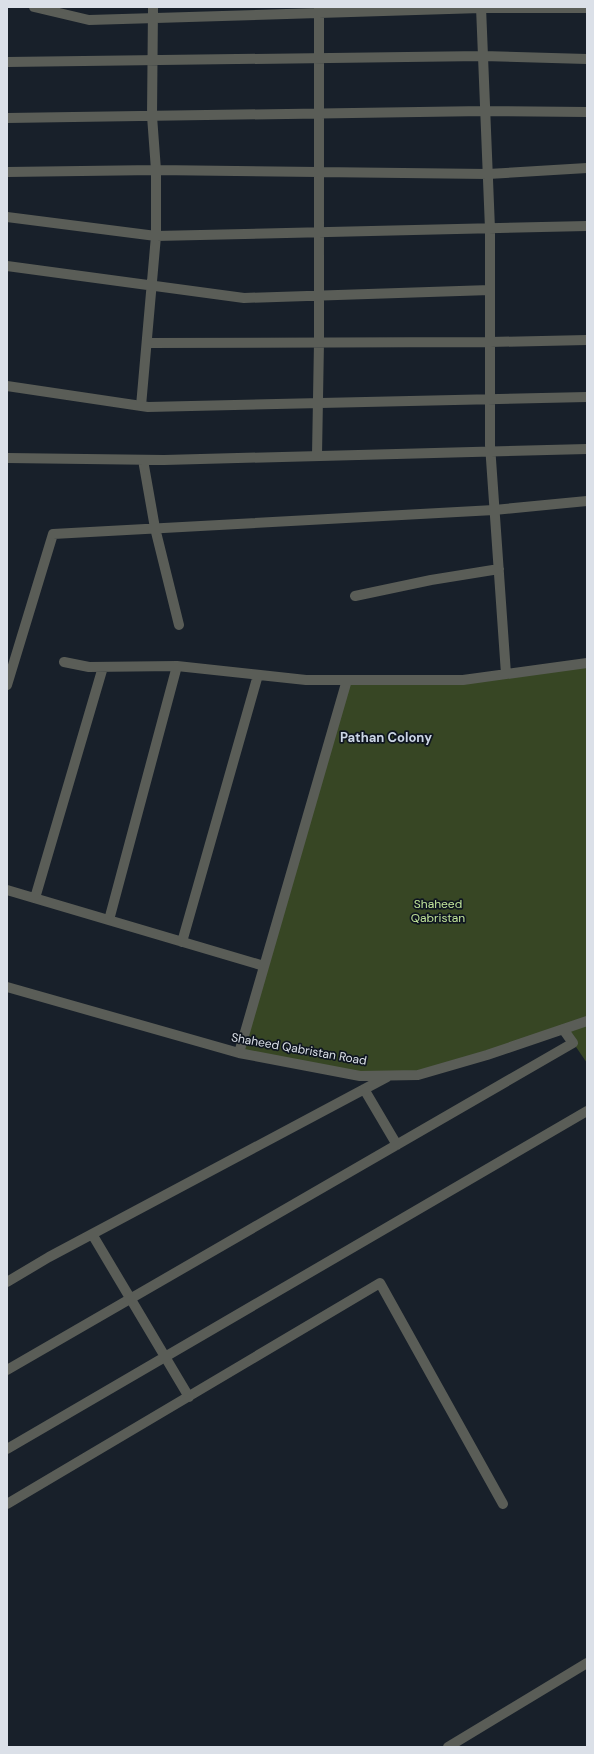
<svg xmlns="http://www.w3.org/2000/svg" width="594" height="1754" font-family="'DM Sans',sans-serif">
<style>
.green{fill:#374624}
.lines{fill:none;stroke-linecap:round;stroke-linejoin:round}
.minor{stroke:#5a5d57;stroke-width:10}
.labels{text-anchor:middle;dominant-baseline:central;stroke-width:3.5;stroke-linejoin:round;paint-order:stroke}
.park-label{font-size:12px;fill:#c0e399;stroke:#0f1620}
.street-label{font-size:12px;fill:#dbe0e8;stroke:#0f1620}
.neighbourhood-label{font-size:13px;font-weight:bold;fill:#ccd6e5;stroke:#0f1620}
</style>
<rect width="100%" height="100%" fill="#18202a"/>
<path class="green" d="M 587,663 L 587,1063 L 563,1028 L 418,1075 L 360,1076 L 243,1054 L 347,680 L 463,680 Z"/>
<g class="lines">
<path class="minor" d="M 34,7 L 89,20 L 481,8 L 587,8
M 481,7 L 490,229 L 490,445 L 506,674
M 7,62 L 483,56 L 587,59
M 7,118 L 485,111 L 587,112
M 7,172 L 156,170 L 488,174 L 587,168
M 7,217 L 156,236 L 587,226
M 7,266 L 244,298 L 490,290
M 147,343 L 490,342 L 587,340
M 7,386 L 148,407 L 587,397
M 141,406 L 156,236 L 156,170 L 152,116 L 153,7
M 317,455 L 319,342 L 319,7
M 7,458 L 164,460 L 587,449
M 143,460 L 155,528 L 179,625
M 355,596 L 431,580 L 499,569
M 64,662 L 89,667 L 177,666 L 306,680 L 463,680 L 587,663
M 7,685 L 53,534 L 494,510 L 587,501
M 7,890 L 264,966
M 35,898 L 103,667
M 109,920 L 177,666
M 182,942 L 258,675
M 7,987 L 239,1053 L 360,1076 L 418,1075 L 487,1055 L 587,1021
M 239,1053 L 347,680
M 364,1089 L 397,1145
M 92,1234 L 189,1397
M 7,1282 L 49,1257 L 387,1077
M 7,1370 L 573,1043 L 563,1029
M 7,1449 L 587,1111
M 7,1504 L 380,1283 L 503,1504
M 448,1747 L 587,1663"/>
</g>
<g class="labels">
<g class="park-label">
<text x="438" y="904">Shaheed<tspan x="438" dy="14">Qabristan</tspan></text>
</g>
<g class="street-label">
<text transform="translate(299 1049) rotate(10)">Shaheed Qabristan Road</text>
</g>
<g class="neighbourhood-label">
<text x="386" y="737">Pathan Colony</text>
</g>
</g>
<rect width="594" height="1754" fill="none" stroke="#dbe0e8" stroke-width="16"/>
</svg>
